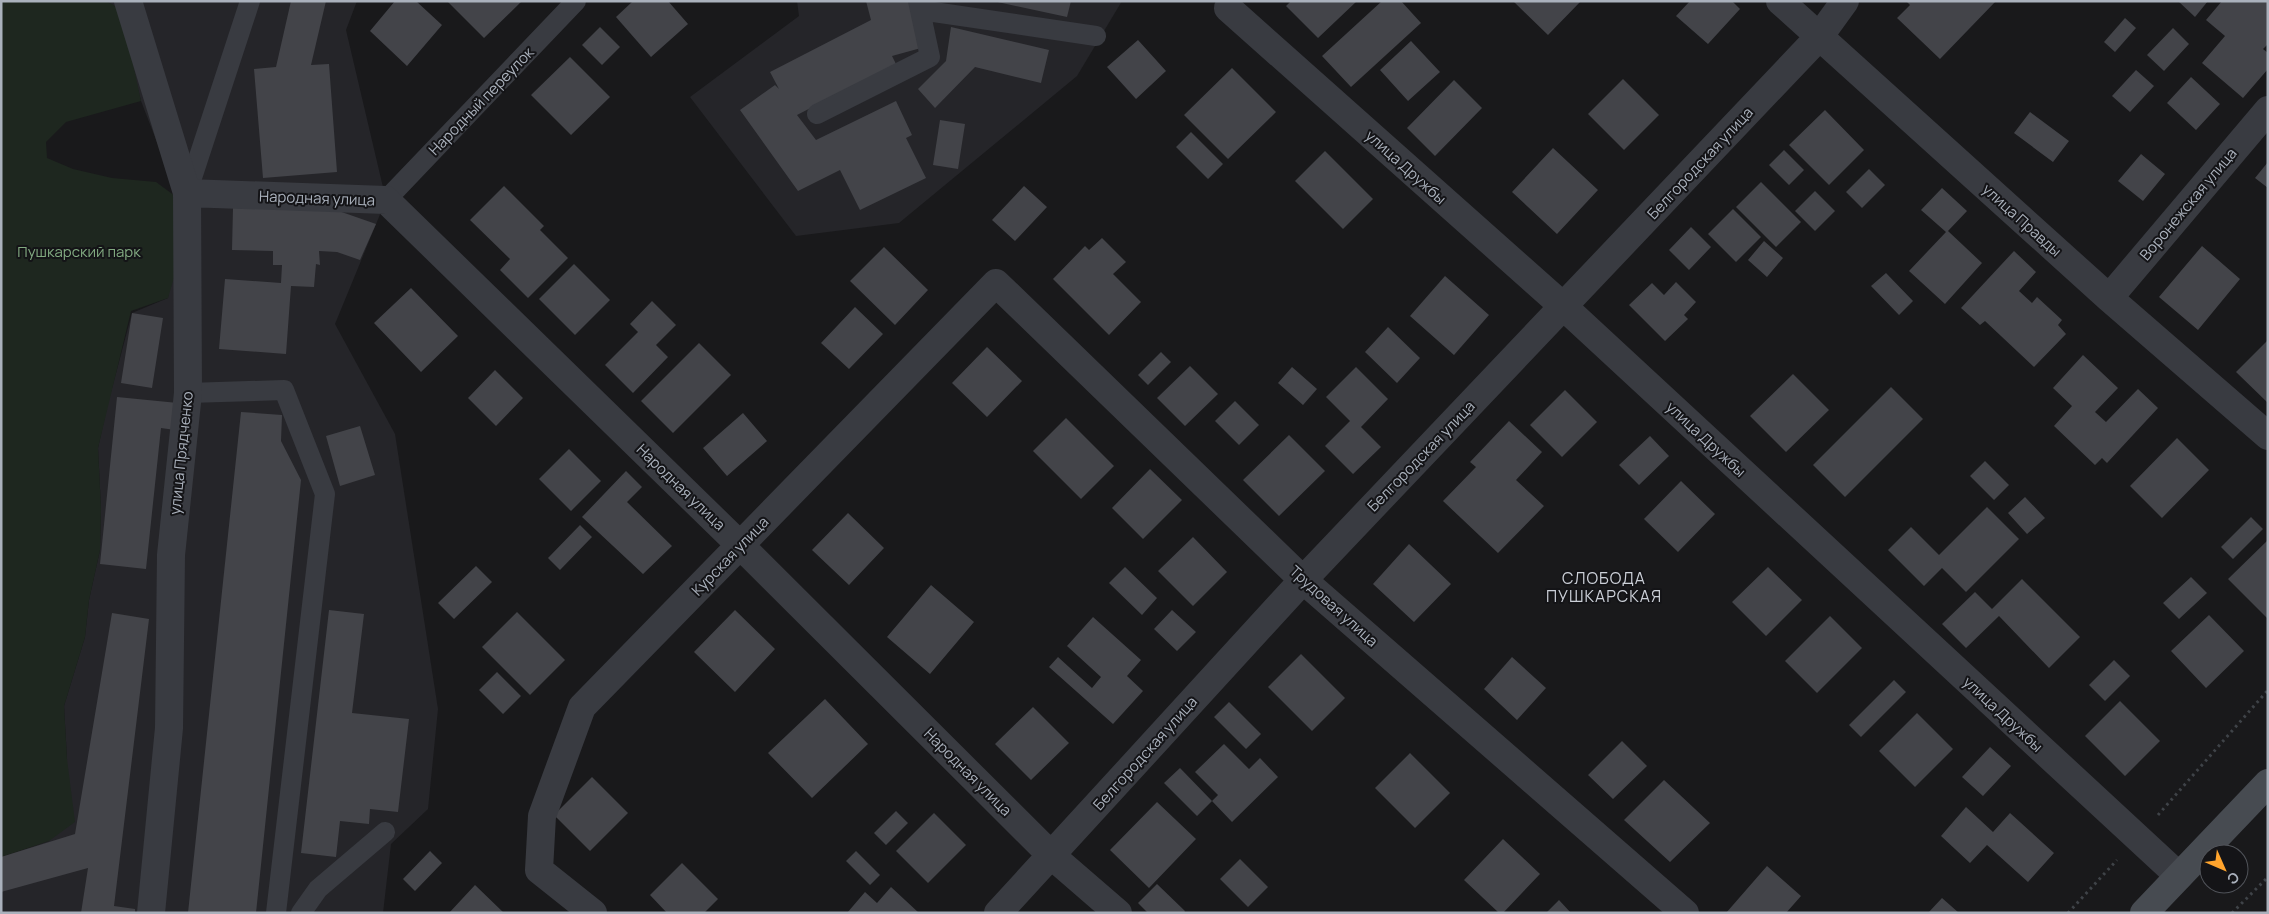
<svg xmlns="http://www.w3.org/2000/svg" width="2269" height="914" font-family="Manrope,sans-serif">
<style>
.built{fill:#252529}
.green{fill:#1e271f}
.building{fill:#434449}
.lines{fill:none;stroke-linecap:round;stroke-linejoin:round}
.path{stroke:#3f4348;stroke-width:3;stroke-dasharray:2.5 4;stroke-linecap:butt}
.lane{stroke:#393b41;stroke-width:20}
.street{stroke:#393b41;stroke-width:28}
.secondary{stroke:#474b51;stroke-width:28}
.labels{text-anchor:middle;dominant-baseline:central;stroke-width:4;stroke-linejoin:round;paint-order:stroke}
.street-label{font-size:15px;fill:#aab1bc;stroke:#141417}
.park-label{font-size:15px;fill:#81a980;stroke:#141417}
.neighbourhood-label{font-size:16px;letter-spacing:1px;fill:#ccd0d8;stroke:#141417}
</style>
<rect width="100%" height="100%" fill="#19191b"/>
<path class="built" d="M 106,1 L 357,1 L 346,30 L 386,200 L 335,324 L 395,434 L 438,709 L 428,809 L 391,844 L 383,913 L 1,913 L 1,857 L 49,841 L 67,759 L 64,706 L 85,637 L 89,600 L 100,550 L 101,509 L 98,448 L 107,407 L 132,313 L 168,298 L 179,199 L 141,101 L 117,8 Z
M 797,1 L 1122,1 L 1077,76 L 899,223 L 796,236 L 690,97 L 799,16 Z"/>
<path class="green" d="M 1,1 L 106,1 L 117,7 L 130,50 L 141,101 L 66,122 L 46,142 L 47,158 L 73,169 L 112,178 L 156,182 L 179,199 L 178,264 L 168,298 L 131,311 L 98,448 L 101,509 L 100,550 L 89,600 L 85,637 L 64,706 L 67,759 L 75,822 L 49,841 L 1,857 Z"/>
<path class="building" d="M 291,1 L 326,1 L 311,65 L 329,64 L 337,172 L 263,178 L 254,69 L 276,67 Z
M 395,1 L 416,1 L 442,25 L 407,66 L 370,31 Z
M 447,1 L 522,1 L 484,38 Z
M 633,1 L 668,1 L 688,24 L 651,57 L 616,17 Z
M 866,1 L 909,1 L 921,48 L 892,56 L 896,64 L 797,115 L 816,140 L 896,101 L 912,135 L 906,138 L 926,178 L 860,210 L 840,170 L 798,191 L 740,110 L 775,85 L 779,89 L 770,72 L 871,20 Z
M 993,1 L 1071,1 L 1067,17 Z
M 1291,1 L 1357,1 L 1318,38 L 1286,6 Z
M 1382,1 L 1401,1 L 1421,23 L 1351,87 L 1322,56 Z
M 1513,1 L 1581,1 L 1548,35 Z
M 1690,1 L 1732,1 L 1740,9 L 1708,44 L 1676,16 Z
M 1906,1 L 1996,1 L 1940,59 L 1897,18 L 1910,5 Z
M 2178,1 L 2208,1 L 2195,17 Z
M 2222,1 L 2268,1 L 2268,44 L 2263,49 L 2268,53 L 2268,69 L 2243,98 L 2202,63 L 2225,36 L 2206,20 Z
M 2125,18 L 2136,28 L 2115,52 L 2104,42 Z
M 600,27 L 620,47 L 602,65 L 582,45 Z
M 951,27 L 1049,50 L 1041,83 L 975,67 L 935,108 L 918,89 L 946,61 Z
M 2173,28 L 2189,44 L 2164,71 L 2147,55 Z
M 1138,40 L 1166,71 L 1136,99 L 1107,67 Z
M 1411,41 L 1440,72 L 1408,101 L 1380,70 Z
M 570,57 L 610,97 L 571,135 L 531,95 Z
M 1232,68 L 1276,112 L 1228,159 L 1184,115 Z
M 2136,70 L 2154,86 L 2130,112 L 2112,96 Z
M 2191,77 L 2220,104 L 2196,130 L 2167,103 Z
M 1623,79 L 1659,115 L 1624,150 L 1588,114 Z
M 1454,80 L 1482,108 L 1435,156 L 1407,128 Z
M 1825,110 L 1864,150 L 1829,185 L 1789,145 Z
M 2030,112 L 2069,141 L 2053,162 L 2014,133 Z
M 940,120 L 965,124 L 958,169 L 933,165 Z
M 1191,132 L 1223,164 L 1208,179 L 1176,147 Z
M 1553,148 L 1598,190 L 1557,234 L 1512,192 Z
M 1784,150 L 1804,170 L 1789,185 L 1769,165 Z
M 1325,151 L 1373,199 L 1343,229 L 1295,181 Z
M 2141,154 L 2165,174 L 2143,201 L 2118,181 Z
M 2268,162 L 2268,188 L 2255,178 Z
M 1869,169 L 1885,185 L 1862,208 L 1846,192 Z
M 1761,182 L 1801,222 L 1776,247 L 1736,207 Z
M 504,186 L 544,226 L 540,230 L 568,258 L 528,298 L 500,270 L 510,259 L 470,220 Z
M 1024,186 L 1047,207 L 1015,241 L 992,220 Z
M 1942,188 L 1967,211 L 1948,231 L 1982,263 L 1945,304 L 1909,271 L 1946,232 L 1921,210 Z
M 1815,191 L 1835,211 L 1815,231 L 1795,211 Z
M 233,208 L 333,209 L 376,224 L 360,260 L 337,252 L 319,251 L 320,265 L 316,264 L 314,287 L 291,286 L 286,354 L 219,349 L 225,279 L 281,283 L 282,265 L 273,265 L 273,251 L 232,250 Z
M 1733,209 L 1761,237 L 1736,262 L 1708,234 Z
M 1691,227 L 1711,247 L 1689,270 L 1669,250 Z
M 1102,238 L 1126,262 L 1113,274 L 1141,302 L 1109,335 L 1053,279 L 1085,246 L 1089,250 Z
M 1764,241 L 1783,258 L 1767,277 L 1748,260 Z
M 2202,246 L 2240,279 L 2198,330 L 2159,297 Z
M 884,247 L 928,290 L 895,325 L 850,281 Z
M 2014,251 L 2036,272 L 2019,291 L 2032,303 L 2037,297 L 2062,320 L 2058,325 L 2066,334 L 2034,367 L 1985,321 L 1980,325 L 1961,308 Z
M 574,264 L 610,300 L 575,335 L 539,299 Z
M 1886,273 L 1913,301 L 1899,315 L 1871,286 Z
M 1445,276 L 1489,315 L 1454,355 L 1410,316 Z
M 1676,282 L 1696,302 L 1684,315 L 1688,319 L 1665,341 L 1629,305 L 1652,283 L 1664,295 Z
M 411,288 L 458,336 L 421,372 L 374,323 Z
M 652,301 L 676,325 L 656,345 L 668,357 L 633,393 L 605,365 L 638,332 L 630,324 Z
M 855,307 L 883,334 L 849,369 L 821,343 Z
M 132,313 L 163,318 L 152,388 L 121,383 Z
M 1388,327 L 1420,358 L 1397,383 L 1365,352 Z
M 2268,340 L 2268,403 L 2236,372 Z
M 699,343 L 731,375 L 673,433 L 641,401 Z
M 987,347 L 1022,381 L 987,417 L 952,383 Z
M 1161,352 L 1171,362 L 1148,385 L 1138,375 Z
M 2083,355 L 2118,388 L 2095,412 L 2106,422 L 2138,389 L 2158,408 L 2107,463 L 2102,458 L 2095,465 L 2054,426 L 2072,406 L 2053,388 Z
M 1190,366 L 1218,394 L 1185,426 L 1157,398 Z
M 1292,367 L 1317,389 L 1303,405 L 1278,383 Z
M 1356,367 L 1388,399 L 1361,427 L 1381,447 L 1353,474 L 1325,446 L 1350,421 L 1326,397 Z
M 495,370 L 523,398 L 496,426 L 468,398 Z
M 1793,374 L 1829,410 L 1786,452 L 1750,416 Z
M 1891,387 L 1923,419 L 1845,497 L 1813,465 Z
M 1565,390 L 1597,422 L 1562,457 L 1530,425 Z
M 117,397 L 178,403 L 175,430 L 161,428 L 146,569 L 100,564 Z
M 1235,401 L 1259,425 L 1239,445 L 1215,421 Z
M 241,412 L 282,415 L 281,441 L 301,480 L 256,913 L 188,913 Z
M 743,413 L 767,441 L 727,476 L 703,448 Z
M 1066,418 L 1114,466 L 1081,499 L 1033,451 Z
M 1509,421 L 1542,452 L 1516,480 L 1544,506 L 1498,553 L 1443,501 L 1476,467 L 1470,462 Z
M 360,426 L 375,475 L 340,486 L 326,436 Z
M 1289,435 L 1325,471 L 1279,516 L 1243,480 Z
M 1650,436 L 1669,456 L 1639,485 L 1619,465 Z
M 2177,438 L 2209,470 L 2162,518 L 2130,486 Z
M 569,449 L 601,481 L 571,511 L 539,479 Z
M 1985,461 L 2009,485 L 1994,500 L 1970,476 Z
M 1150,469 L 1182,500 L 1143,539 L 1112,508 Z
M 626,471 L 642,487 L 627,502 L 672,546 L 643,574 L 582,517 Z
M 1681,481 L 1715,514 L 1678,552 L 1644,519 Z
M 2025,497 L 2045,518 L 2027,534 L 2008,513 Z
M 1987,507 L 2019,539 L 1966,592 L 1942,568 L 1924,586 L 1888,550 L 1911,527 L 1939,555 Z
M 848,513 L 884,548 L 849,585 L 812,550 Z
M 2251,517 L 2263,529 L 2233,559 L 2221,547 Z
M 580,525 L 592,537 L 560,570 L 548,558 Z
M 1193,537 L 1227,572 L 1193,606 L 1158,571 Z
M 2268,540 L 2268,619 L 2228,579 Z
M 1409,544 L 1451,584 L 1414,622 L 1373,584 Z
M 476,566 L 492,582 L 454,619 L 438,603 Z
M 1125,567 L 1157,598 L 1142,615 L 1109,583 Z
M 1768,567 L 1802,600 L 1766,636 L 1732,602 Z
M 2191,577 L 2207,593 L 2179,619 L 2163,603 Z
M 2022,579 L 2080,637 L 2049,668 L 1999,616 L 1966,648 L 1942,624 L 1975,592 L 1992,609 Z
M 931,585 L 974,622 L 930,674 L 887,637 Z
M 329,610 L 364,614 L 352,713 L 409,719 L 398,812 L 370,809 L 369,824 L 340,821 L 336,857 L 301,853 Z
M 735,610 L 775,649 L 735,692 L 694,652 Z
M 1172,610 L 1196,632 L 1177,651 L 1154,629 Z
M 517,612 L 565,660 L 530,695 L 482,647 Z
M 112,613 L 149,619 L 114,906 L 135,909 L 135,913 L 81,913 L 88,868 L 1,892 L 1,857 L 75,834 Z
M 2209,615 L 2244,651 L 2206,688 L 2171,651 Z
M 1830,616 L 1862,648 L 1817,693 L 1785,661 Z
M 1093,617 L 1141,660 L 1127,676 L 1143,691 L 1113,724 L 1049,667 L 1058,657 L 1092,688 L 1101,677 L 1067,646 Z
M 1301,654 L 1345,698 L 1312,731 L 1268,687 Z
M 1512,657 L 1546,688 L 1517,720 L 1484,689 Z
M 2114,660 L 2130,676 L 2105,701 L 2089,685 Z
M 497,672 L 521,696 L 503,714 L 479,690 Z
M 1894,680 L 1906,692 L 1861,737 L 1849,725 Z
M 825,699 L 868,744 L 812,798 L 768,753 Z
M 2120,701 L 2160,741 L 2125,776 L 2085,736 Z
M 1229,702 L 1261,734 L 1246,749 L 1214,717 Z
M 1033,707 L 1069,743 L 1031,780 L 995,744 Z
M 1917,713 L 1953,749 L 1915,787 L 1879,751 Z
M 1622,741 L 1647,766 L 1613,799 L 1588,775 Z
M 1224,744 L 1249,769 L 1260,758 L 1278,777 L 1232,822 L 1212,801 L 1218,795 L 1195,772 Z
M 1990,747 L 2011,766 L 1983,796 L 1962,777 Z
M 1410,753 L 1450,793 L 1415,828 L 1375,788 Z
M 1180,768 L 1212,801 L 1197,816 L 1164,783 Z
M 592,777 L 628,813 L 590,851 L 554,815 Z
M 1664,780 L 1710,823 L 1670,862 L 1624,820 Z
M 1157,802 L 1196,839 L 1149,888 L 1110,850 Z
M 1966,807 L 1993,832 L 2010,813 L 2054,853 L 2028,882 L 1987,845 L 1970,863 L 1941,836 Z
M 896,811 L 908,823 L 886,845 L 874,833 Z
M 934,813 L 966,845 L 928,883 L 896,851 Z
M 1503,839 L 1540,874 L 1503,913 L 1499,913 L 1464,880 Z
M 430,851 L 442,863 L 415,891 L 403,879 Z
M 856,851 L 880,875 L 870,885 L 846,861 Z
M 1240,859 L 1268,887 L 1248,907 L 1220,879 Z
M 682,863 L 718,899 L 704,913 L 667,913 L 650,895 Z
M 1767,866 L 1801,896 L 1786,913 L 1726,913 Z
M 1157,884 L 1185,911 L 1184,913 L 1148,913 L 1138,903 Z
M 475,885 L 504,913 L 449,913 Z
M 891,887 L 919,913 L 847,913 L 865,892 L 877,903 Z
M 1942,898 L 1959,913 L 1928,913 Z
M 1559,900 L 1571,913 L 1546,913 Z"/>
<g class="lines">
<path class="path" d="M 2158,815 L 2268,690
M 2068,913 L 2117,860
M 2232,913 L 2268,877"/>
<path class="lane" d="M 920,10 L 1096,36
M 817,114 L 930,57 L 918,1
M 187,193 L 250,1
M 386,200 L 576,1
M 188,393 L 284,390 L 325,494 L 276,913
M 301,913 L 318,889 L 385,832"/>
<path class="street" d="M 128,1 L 187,193 L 188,393 L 171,555 L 169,728 L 151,913
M 1780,1 L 2109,298 L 2268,436
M 1228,8 L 1564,307 L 2179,876
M 187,193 L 386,200 L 740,545 L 1052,856 L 1118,913
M 2109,298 L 2268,110
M 593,913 L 539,870 L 542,816 L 582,707 L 996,283 L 1303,580 L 1685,913
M 998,913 L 1303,580 L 1819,37 L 1845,1"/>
<path class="secondary" d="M 2144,913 L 2268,783"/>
</g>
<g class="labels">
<g class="street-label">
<text transform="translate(481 101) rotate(-46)">Народный переулок</text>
<text transform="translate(1700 163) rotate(-47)">Белгородская улица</text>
<text transform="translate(1406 167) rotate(42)">улица Дружбы</text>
<text transform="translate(317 198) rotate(2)">Народная улица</text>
<text transform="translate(2188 204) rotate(-50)">Воронежская улица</text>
<text transform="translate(2022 220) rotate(42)">улица Правды</text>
<text transform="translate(1706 439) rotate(43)">улица Дружбы</text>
<text transform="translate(181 453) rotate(-84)">улица Прядченко</text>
<text transform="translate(1421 456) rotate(-46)">Белгородская улица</text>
<text transform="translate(681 487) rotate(44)">Народная улица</text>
<text transform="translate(730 556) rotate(-46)">Курская улица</text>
<text transform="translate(1334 606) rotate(42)">Трудовая улица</text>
<text transform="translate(2003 714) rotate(43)">улица Дружбы</text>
<text transform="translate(1145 753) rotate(-48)">Белгородская улица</text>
<text transform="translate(968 772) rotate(45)">Народная улица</text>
</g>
<g class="park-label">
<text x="79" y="251">Пушкарский парк</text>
</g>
<g class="neighbourhood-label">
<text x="1604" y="578">СЛОБОДА<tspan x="1604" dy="18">ПУШКАРСКАЯ</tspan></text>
</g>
</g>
<rect width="2269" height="914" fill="none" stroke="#aab1bc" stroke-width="5"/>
<g transform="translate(2224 869) rotate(135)"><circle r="24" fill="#141417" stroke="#505359"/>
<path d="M0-4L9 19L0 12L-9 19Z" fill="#ffa42d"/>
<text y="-8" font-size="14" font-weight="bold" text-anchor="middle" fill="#aab1bc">С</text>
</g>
</svg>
